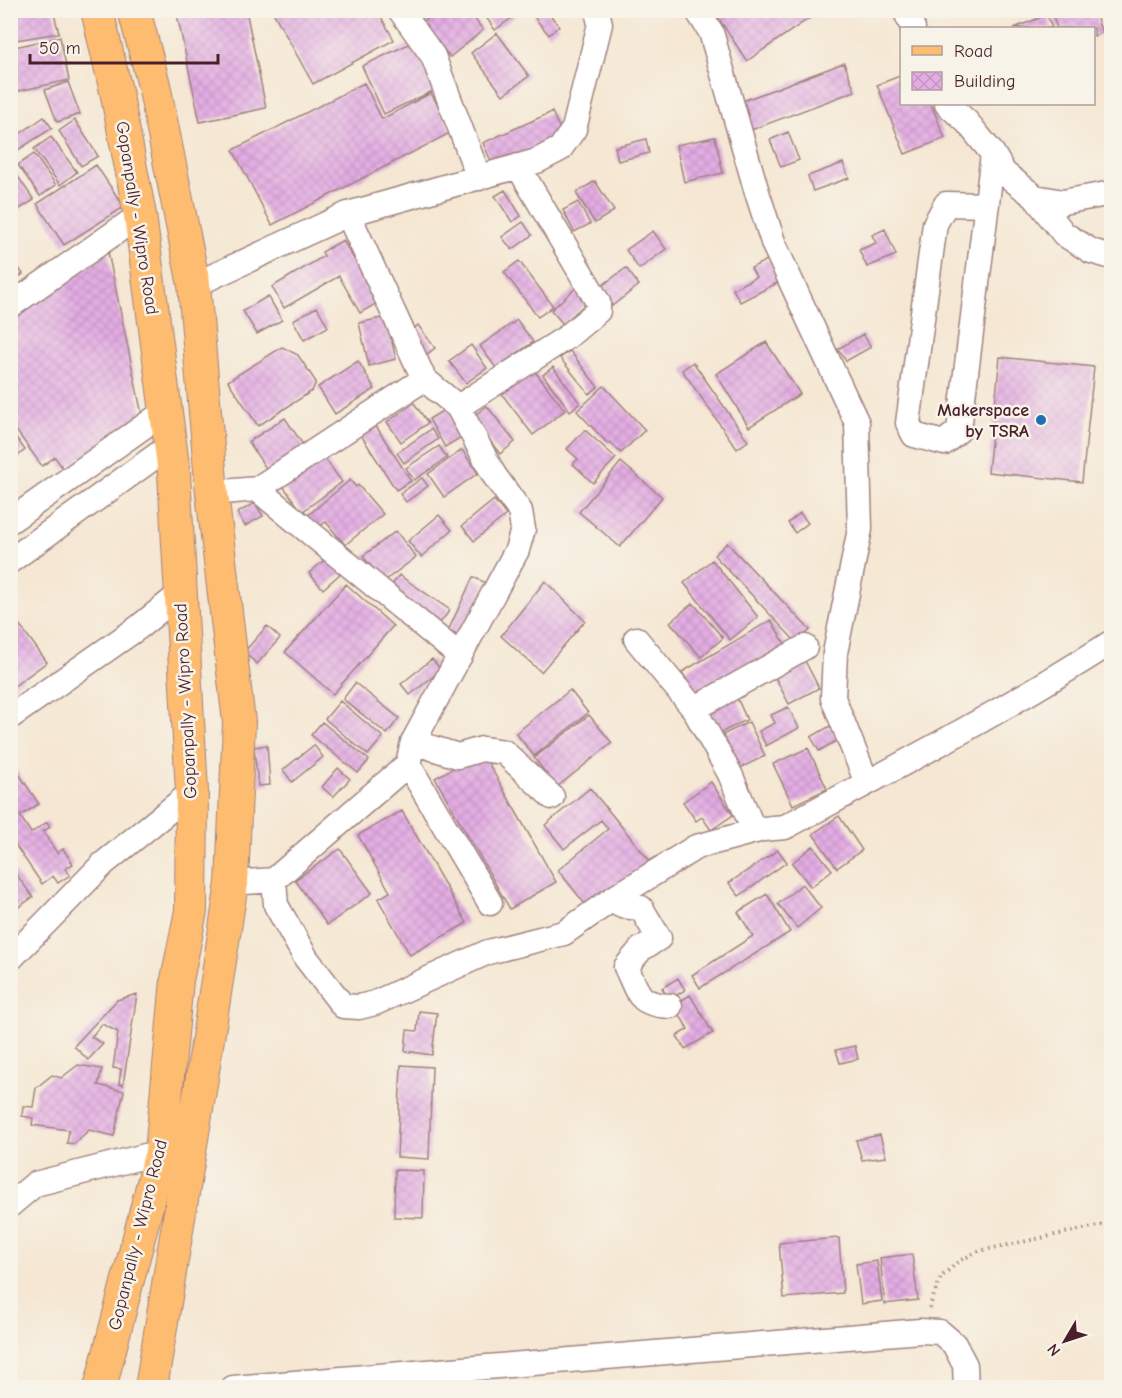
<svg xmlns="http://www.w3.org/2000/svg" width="1122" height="1398" font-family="'Comic Neue',sans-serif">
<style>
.building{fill:url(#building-cross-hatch)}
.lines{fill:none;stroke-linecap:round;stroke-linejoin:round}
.minor-casing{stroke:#a0837f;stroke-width:27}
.major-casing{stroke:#a0837f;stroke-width:34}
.path{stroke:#a0837f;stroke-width:4;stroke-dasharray:1.5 4.5;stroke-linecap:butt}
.minor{stroke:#fff;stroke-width:24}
.major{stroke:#febc70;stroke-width:32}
.poi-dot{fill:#1f6fb2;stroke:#f7f3e8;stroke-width:2}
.labels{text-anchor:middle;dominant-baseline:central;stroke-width:5;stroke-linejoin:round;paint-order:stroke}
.street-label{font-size:18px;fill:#4a1f2b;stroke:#f7f3e8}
.poi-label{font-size:18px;font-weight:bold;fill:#4a1f2b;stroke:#f7f3e8;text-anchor:end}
</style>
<defs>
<pattern id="building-cross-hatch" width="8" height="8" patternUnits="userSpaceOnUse" patternTransform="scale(1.5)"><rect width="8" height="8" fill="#e3ade3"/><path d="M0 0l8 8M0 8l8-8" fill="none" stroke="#c494c3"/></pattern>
</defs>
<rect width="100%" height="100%" fill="#f7f3e8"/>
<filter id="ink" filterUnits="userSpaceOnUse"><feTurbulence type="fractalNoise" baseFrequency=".0167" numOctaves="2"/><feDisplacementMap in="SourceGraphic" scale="12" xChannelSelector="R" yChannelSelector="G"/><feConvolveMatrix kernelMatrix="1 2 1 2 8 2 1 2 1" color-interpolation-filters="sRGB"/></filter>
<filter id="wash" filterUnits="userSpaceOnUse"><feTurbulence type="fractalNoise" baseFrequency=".008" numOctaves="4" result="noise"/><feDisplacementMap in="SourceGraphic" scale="24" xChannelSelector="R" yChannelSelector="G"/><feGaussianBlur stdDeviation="1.35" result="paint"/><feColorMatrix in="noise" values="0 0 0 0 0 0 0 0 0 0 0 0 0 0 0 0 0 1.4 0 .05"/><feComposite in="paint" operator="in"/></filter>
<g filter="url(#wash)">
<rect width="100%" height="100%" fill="#f5e7d3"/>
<g id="blocks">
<path class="building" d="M 10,10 L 53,10 L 59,33 L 10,41 Z
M 176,10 L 246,10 L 266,108 L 200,122 Z
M 272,10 L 377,10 L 394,40 L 313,84 Z
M 437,10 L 468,10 L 483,30 L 450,57 L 422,23 Z
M 481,10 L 523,10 L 495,30 Z
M 542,10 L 546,10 L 559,26 L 549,35 L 534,17 Z
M 713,10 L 821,10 L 747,61 Z
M 1017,10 L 1043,10 L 1043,11 L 1020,18 Z
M 1051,10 L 1094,10 L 1102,33 L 1094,36 L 1094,28 L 1057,28 Z
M 1047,15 L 1052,28 L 1014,28 Z
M 497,33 L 529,76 L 503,95 L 471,53 Z
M 60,37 L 69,80 L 10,93 L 10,48 Z
M 413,42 L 435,90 L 384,114 L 362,66 Z
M 844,63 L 855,91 L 751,130 L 740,102 Z
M 902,75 L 902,104 L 931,104 L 945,138 L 905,154 L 877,85 Z
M 68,82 L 80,114 L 57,122 L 45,90 Z
M 364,83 L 382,119 L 431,93 L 452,132 L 272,225 L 233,150 Z
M 552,112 L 563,136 L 494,168 L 483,143 Z
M 44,117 L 52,128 L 12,154 L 10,151 L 10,124 L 18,135 Z
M 75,120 L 98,156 L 81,166 L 59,131 Z
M 788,132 L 799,160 L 781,167 L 770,140 Z
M 51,137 L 77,172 L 60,185 L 34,149 Z
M 715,137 L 723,173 L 684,182 L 676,145 Z
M 646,139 L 649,153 L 618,161 L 615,147 Z
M 34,154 L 56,185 L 40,196 L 18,165 Z
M 843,163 L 849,178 L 813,191 L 808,176 Z
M 10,165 L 34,200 L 10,215 Z
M 96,165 L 124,207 L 64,245 L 37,204 Z
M 595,181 L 614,211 L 595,223 L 576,193 Z
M 505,190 L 521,216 L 512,222 L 495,196 Z
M 578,202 L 590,224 L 574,232 L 563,210 Z
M 523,222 L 532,235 L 512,250 L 502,237 Z
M 885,229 L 896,255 L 867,267 L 859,250 L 876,243 L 872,235 Z
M 653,231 L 666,249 L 639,269 L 626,250 Z
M 343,240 L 379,302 L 360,313 L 339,276 L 284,308 L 272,287 L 324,256 L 322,252 Z
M 108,252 L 142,415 L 64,470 L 55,457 L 42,466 L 10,422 L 10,320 Z
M 10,256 L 23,274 L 10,283 Z
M 769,259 L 781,281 L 740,302 L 733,289 L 756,277 L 751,268 Z
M 519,261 L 553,306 L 538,317 L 504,272 Z
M 626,268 L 639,285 L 612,306 L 599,288 Z
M 579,285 L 591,299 L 563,324 L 551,310 Z
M 268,296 L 282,320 L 257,334 L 243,311 Z
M 317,307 L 328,327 L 304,340 L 293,320 Z
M 386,317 L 396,359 L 369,366 L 359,323 Z
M 517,320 L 533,342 L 496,368 L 480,346 Z
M 418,325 L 435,348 L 423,357 L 407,334 Z
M 863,334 L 871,347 L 846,361 L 838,349 Z
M 766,342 L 800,394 L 749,427 L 716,374 Z
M 471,345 L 487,368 L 466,383 L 449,361 Z
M 282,347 L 298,355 L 316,382 L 312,391 L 258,426 L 228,381 Z
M 570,351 L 598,387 L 589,394 L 560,358 Z
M 1000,357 L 1094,367 L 1082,482 L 988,472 Z
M 358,361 L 375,389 L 335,414 L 318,387 Z
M 693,362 L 748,441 L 737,449 L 682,370 Z
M 553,367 L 580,403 L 570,411 L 543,375 Z
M 533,369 L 565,410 L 533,435 L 501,393 Z
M 604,386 L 645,430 L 621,453 L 610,442 L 608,444 L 577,411 Z
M 414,403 L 428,423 L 401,442 L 387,422 Z
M 487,406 L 515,442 L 500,454 L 472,417 Z
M 447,408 L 463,436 L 445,447 L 429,419 Z
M 285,418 L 306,449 L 270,474 L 248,442 Z
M 376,426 L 411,481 L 396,490 L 361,435 Z
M 10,429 L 25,450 L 10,462 Z
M 431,429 L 438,439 L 404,463 L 397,453 Z
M 585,430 L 616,458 L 593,483 L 573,464 L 578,459 L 567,449 Z
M 439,446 L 447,458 L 414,480 L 406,468 Z
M 462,450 L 478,473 L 444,497 L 428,474 Z
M 323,456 L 342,482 L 302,512 L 283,486 Z
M 621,462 L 662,497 L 620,547 L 579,512 Z
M 422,478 L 428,486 L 406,502 L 400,494 Z
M 350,480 L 356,487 L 358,485 L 383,514 L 345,545 L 326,522 L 317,528 L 307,516 Z
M 494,500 L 506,515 L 474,541 L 462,526 Z
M 255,503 L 263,516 L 245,526 L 237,513 Z
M 800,513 L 808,523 L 795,533 L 788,523 Z
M 439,515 L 452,530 L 421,557 L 408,541 Z
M 396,531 L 416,557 L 383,582 L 363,556 Z
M 727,543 L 810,630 L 797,643 L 714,555 Z
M 328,557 L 341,573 L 323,589 L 309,573 Z
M 712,560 L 758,617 L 730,640 L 684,583 Z
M 399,575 L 450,610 L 440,623 L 390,588 Z
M 473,577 L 486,583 L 461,636 L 448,631 Z
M 545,581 L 585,621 L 541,672 L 501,636 Z
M 346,584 L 393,626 L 333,694 L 285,652 Z
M 693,603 L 723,638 L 701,657 L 670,622 Z
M 10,612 L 47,662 L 10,689 Z
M 771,620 L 788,649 L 699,701 L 682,672 Z
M 267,626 L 280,638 L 257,664 L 244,652 Z
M 432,659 L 441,670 L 410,695 L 401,684 Z
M 804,659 L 819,688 L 789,704 L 774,675 Z
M 355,683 L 399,718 L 387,734 L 343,699 Z
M 570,690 L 588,713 L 534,756 L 516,733 Z
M 734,691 L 747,720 L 716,735 L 701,707 Z
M 340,701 L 383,737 L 368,755 L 325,719 Z
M 788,707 L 799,728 L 766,746 L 759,731 L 775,723 L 771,715 Z
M 589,715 L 612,743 L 557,787 L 534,758 Z
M 322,722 L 369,760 L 358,773 L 311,735 Z
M 749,722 L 765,756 L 734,771 L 718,737 Z
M 830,726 L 838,740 L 819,751 L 811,737 Z
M 267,745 L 270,785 L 258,786 L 254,747 Z
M 314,745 L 323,757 L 292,782 L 283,770 Z
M 808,748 L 827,789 L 793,805 L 773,764 Z
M 482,752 L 556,882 L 510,909 L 435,778 Z
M 338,768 L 350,779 L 333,797 L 322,787 Z
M 17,771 L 39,804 L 20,816 L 31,833 L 47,822 L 50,827 L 43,832 L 57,853 L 63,849 L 73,864 L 65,869 L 70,875 L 58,883 L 53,876 L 42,884 L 14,843 L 10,845 L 10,776 Z
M 711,782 L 733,815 L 711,830 L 702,817 L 696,821 L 683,802 Z
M 590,788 L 649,860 L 589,909 L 558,870 L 608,829 L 601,820 L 564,849 L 545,825 Z
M 402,811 L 467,923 L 410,955 L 378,899 L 390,892 L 358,835 Z
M 839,816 L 862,850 L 837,868 L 813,834 Z
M 813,846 L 832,870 L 811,887 L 792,863 Z
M 340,849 L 372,893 L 327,925 L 295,880 Z
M 778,850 L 787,862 L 739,896 L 729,883 Z
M 10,866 L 33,897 L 10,913 Z
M 802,884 L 821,908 L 797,928 L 778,904 Z
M 767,894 L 790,932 L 700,988 L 692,975 L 753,936 L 738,912 Z
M 678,978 L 685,990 L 669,1000 L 662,988 Z
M 137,994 L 123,1085 L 119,1084 L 121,1069 L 113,1068 L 118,1032 L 102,1024 L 91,1037 L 103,1044 L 88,1060 L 74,1046 L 117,1000 Z
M 690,995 L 713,1033 L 685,1049 L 677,1036 L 688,1029 L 674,1005 Z
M 419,1011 L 437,1013 L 432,1055 L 405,1051 L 407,1030 L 417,1031 Z
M 855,1046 L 858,1059 L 840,1063 L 836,1050 Z
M 78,1065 L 102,1069 L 98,1085 L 124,1091 L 114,1136 L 89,1130 L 74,1144 L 67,1143 L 69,1130 L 32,1125 L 33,1118 L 22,1116 L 23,1106 L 33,1107 L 36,1088 L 52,1075 L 61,1078 Z
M 401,1065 L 432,1067 L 429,1159 L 397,1157 Z
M 880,1135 L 886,1157 L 862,1160 L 856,1140 Z
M 395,1170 L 424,1171 L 423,1218 L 394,1217 Z
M 839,1238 L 843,1293 L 784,1298 L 779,1243 Z
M 912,1254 L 918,1300 L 885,1304 L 880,1258 Z
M 877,1261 L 882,1301 L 861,1304 L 856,1264 Z"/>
</g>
</g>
<g filter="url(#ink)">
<use href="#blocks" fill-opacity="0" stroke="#a0837f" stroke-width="1.5"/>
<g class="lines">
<g class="minor-casing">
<path id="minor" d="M 400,10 L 433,56 L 479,178
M 697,10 L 711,32 L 756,189 L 774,245 L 857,423 L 860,529 L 835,653 L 833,698 L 867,783
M 905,10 L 913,28
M 947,104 L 967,122 L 993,154 L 1004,173 L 1035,197 L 1064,234 L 1091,251 L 1112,257
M 1035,197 L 1063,202 L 1112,193
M 987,205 L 946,204 L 935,224 L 908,423 L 914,435 L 944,443 L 959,430 L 993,154
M 194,285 L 348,214 L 537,161 L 560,149 L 574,129 L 600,24 L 597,10
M 10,306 L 140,215
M 424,379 L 458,407
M 257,489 L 460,656
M 212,493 L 257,489 L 424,379 L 348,214
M 10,521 L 167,410
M 10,561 L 171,445
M 636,639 L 694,709 L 730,774 L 754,831
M 694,709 L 805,647
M 10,717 L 139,627 L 181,593
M 413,742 L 458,756 L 482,749 L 504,752 L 552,797
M 408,764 L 490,903
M 274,880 L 276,905 L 306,958 L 343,1006 L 359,1007 L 375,1003 L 488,952 L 564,933 L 611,900 L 696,847 L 763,829 L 785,827 C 895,768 1006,710 1112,642
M 232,883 L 274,880 L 408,764 L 413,742 L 517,550 L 523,529 L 520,511 L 494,475 L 458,407 L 567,337 L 598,311 L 598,302 L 518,166
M 611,900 L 622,906 L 641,908 L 659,938 L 641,949 L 626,967 C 639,994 637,1004 670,1006
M 10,959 L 103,864 L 192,792
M 10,1205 L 35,1184 L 161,1152
M 233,1388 L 920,1331 L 940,1332 L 954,1344 L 965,1365 L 966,1388"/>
</g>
<g class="major-casing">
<path id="major" d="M 97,10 L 116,91 L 140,215 L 174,473 L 192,792 L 191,911 L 177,980 L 161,1152 L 100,1388
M 134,10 L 154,85 L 194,285 L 212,493 L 239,722 L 232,883 L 201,1084 L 151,1388"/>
</g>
<path class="path" d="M 929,1308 L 941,1277 L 959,1261 L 979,1251 L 1112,1223"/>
<use href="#minor" class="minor"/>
<use href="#major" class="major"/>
</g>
</g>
<circle class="poi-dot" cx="1041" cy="420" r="6"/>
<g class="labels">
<g class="street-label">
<text transform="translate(137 218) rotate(81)">Gopanpally - Wipro Road</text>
<text transform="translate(186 701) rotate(-93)">Gopanpally - Wipro Road</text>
<text transform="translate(138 1235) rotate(-76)">Gopanpally - Wipro Road</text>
</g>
<g class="poi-label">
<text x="1029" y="410">Makerspace<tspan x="1029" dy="21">by TSRA</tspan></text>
</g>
</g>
<rect width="1122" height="1398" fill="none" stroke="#f7f3e8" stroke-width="36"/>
<rect x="900" y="27" width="195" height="78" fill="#f7f3e8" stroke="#b29e9c" stroke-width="1.5"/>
<rect x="912" y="46" width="30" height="9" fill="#febc70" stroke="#b29e9c" stroke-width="1.5"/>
<text x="954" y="57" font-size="18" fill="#4a1f2b">Road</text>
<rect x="912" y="72" width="30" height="18" fill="url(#building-cross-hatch)" stroke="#b29e9c" stroke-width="1.5"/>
<text x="954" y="87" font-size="18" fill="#4a1f2b">Building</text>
<g transform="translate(1065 1341) rotate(231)" stroke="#f7f3e8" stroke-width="4.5" paint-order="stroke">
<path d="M0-4.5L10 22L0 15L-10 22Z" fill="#4a1f2b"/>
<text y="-9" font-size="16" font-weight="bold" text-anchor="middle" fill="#4a1f2b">N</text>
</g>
<path d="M30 54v9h188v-9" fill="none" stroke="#4a1f2b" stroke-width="3"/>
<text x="39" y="54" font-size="18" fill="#4a1f2b" stroke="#f7f3e8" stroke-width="4.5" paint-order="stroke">50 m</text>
</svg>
